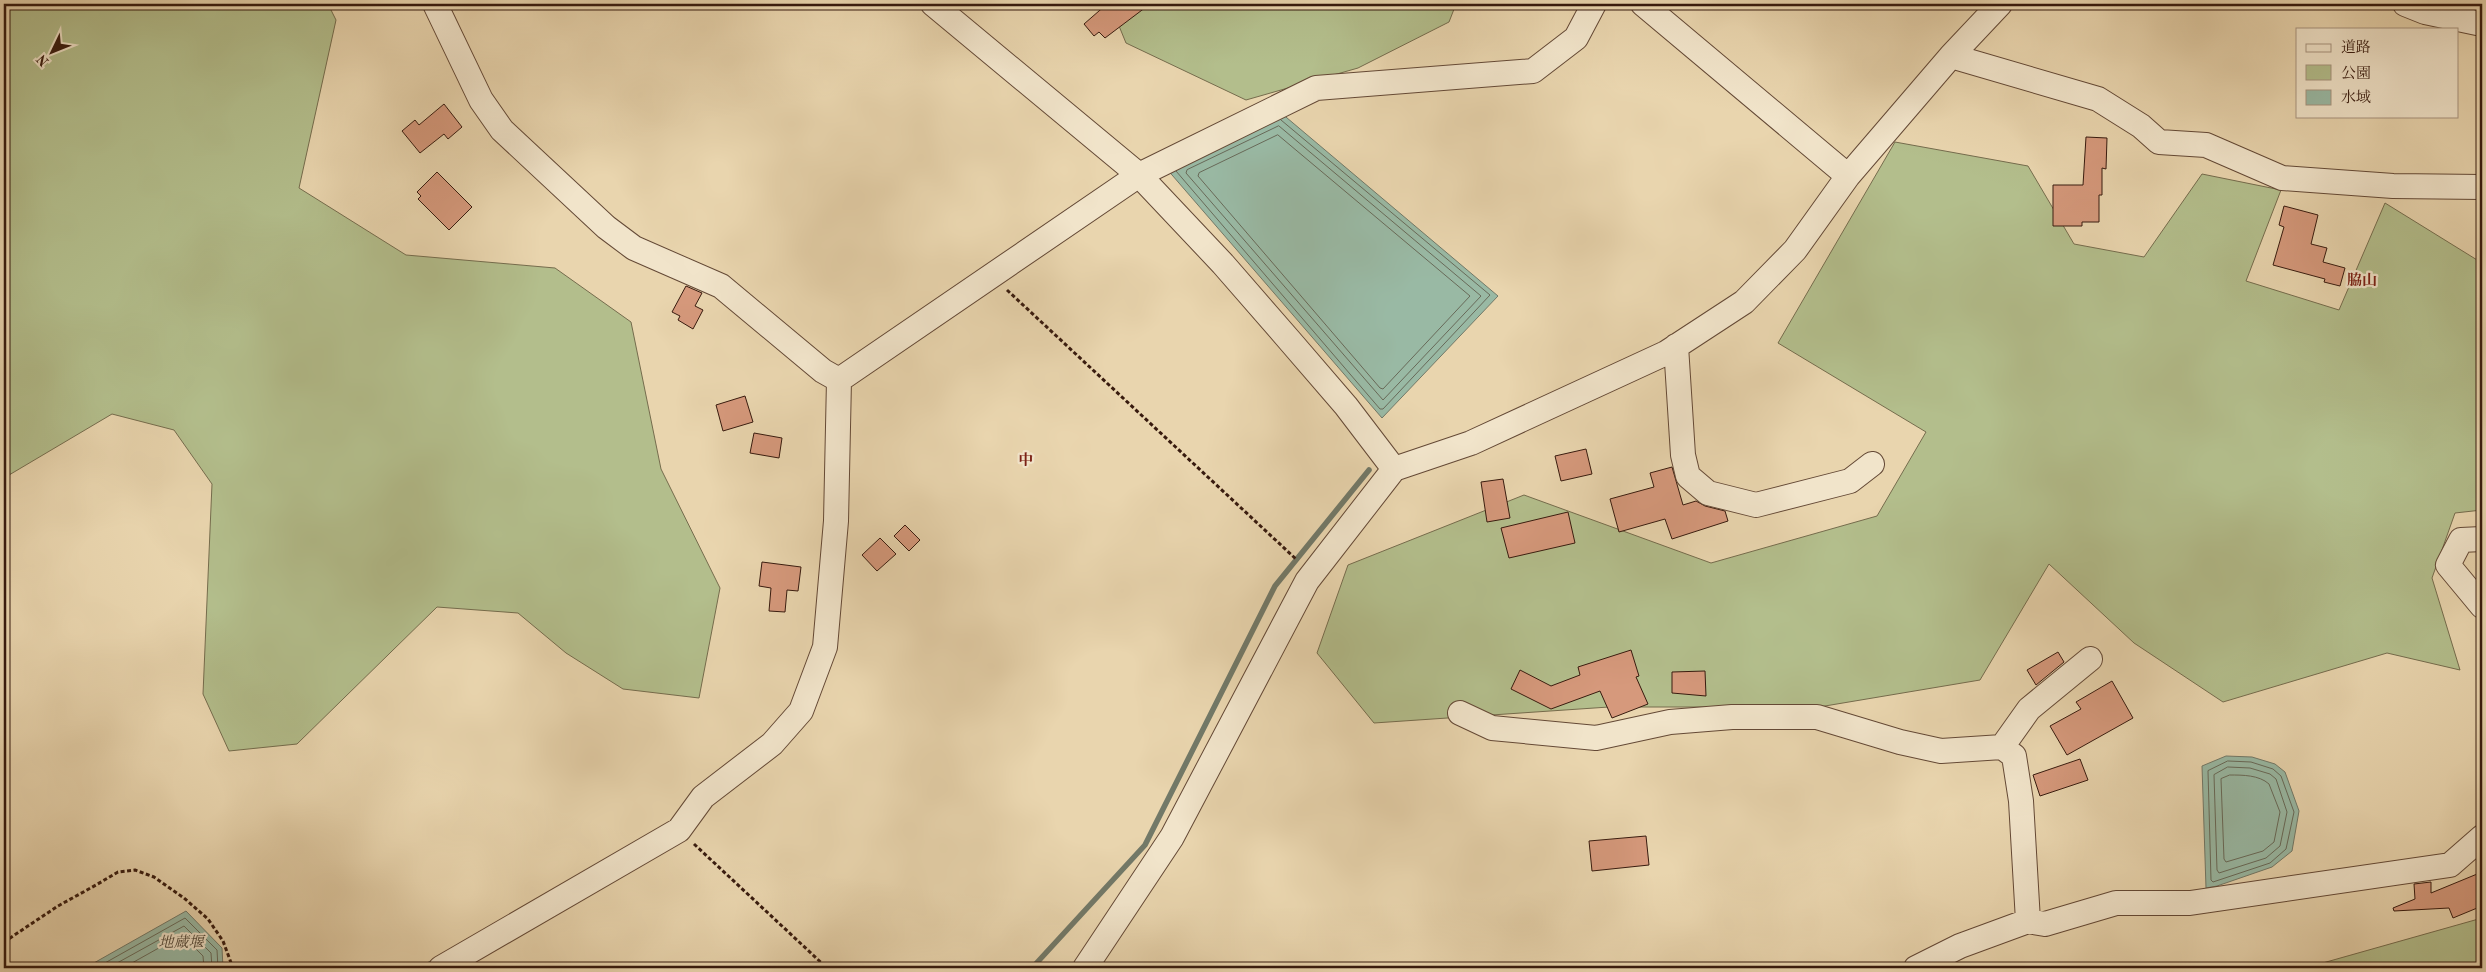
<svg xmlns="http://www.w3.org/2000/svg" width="2486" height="972" font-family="'Old Standard TT','Noto Serif JP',serif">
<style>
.green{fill:#b3be8c;stroke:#756c4d}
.water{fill:#99b9a4;stroke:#727968}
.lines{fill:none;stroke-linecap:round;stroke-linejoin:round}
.shore{stroke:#686a59;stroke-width:1}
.stream{stroke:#727968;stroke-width:5.5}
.building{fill:#d6997c;stroke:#371a0e}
.street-casing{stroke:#644936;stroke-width:26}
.path{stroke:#371a0e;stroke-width:3;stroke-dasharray:4 2.5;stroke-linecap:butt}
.street{stroke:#f1e4ca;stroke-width:24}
.labels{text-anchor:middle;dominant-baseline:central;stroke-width:4.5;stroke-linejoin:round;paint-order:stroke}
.neighbourhood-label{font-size:15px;font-weight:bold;fill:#7a1f14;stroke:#f1e4ca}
.water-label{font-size:15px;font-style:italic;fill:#544a3b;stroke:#f1e4ca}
</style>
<rect width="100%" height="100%" fill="#e9d5ae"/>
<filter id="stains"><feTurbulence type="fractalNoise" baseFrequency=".004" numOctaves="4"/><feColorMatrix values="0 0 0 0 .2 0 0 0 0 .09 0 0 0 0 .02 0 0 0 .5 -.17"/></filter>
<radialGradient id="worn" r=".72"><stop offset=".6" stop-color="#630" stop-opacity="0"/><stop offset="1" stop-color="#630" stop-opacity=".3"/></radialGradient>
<path class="green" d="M 4,4 L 328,4 L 336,20 L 299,188 L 406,255 L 555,268 L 631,322 L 661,469 L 720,588 L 699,698 L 623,689 L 566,653 L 518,613 L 437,607 L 297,744 L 229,751 L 203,694 L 212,484 L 174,430 L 112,414 L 4,478 Z
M 1110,4 L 1456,4 L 1449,22 L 1358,68 L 1246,100 L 1126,43 Z
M 1895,142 L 2028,166 L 2074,244 L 2144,257 L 2202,174 L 2281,190 L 2246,281 L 2339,310 L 2385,203 L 2482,263 L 2482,510 L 2455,513 L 2432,578 L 2460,670 L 2387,653 L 2223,702 L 2134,643 L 2049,564 L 1980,680 L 1819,707 L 1609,707 L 1374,723 L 1317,653 L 1348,565 L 1524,495 L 1711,563 L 1877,516 L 1926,432 L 1778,343 Z
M 2482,918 L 2482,968 L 2305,968 Z"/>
<path class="water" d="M 1280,112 L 1498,296 L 1382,418 L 1166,168 Z
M 2226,756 L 2252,757 L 2275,764 L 2285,772 L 2299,811 L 2292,851 L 2272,867 L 2217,886 L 2206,888 L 2202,766 Z
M 186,911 L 222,948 L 223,968 L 85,968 Z"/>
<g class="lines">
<path class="shore" d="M 1279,126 L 1481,296 L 1383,400 L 1186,173 L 1187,170 Z
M 1278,135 L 1470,296 L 1383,389 L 1380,388 L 1198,176 L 1199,173 Z
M 1176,171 L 1380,409 L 1383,409 L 1490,295 L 1281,120
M 2228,761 L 2251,762 L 2273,769 L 2281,776 L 2294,812 L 2286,849 L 2270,863 L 2213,882 L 2211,880 L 2208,771 Z
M 2228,767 L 2250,768 L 2270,774 L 2276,779 L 2287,812 L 2280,846 L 2266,858 L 2219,873 L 2217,870 L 2214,775 Z
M 2230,775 C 2243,775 2259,775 2269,784 L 2280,812 L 2274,842 L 2263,851 L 2226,862 L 2224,859 L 2221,779 Z
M 96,968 L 185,918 L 217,950 L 218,968
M 108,968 L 184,926 L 211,953 L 212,968
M 123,968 L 182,935 L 203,956 L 204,968"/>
<path class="stream" d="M 423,968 L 437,960
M 1032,968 L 1145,845 L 1275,586 L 1369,470"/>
</g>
<path class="building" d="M 1107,4 L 1150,4 L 1105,38 L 1099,32 L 1094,36 L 1084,24 Z
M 444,104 L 462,127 L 448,139 L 444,134 L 420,153 L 402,131 L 415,120 L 419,125 Z
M 2086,137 L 2107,138 L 2106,169 L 2102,168 L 2102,195 L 2099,195 L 2099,222 L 2082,222 L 2082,226 L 2053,226 L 2053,185 L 2083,185 Z
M 437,172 L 472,207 L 449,230 L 418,199 L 421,196 L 417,192 Z
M 2284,206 L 2318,215 L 2311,244 L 2327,248 L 2323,262 L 2345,268 L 2340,286 L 2324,282 L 2325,279 L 2273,265 L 2284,227 L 2279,225 Z
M 686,286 L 702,293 L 695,306 L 703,310 L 693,329 L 678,320 L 680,316 L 672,312 Z
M 745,396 L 753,422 L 723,431 L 716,405 Z
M 754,433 L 782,438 L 779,458 L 750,453 Z
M 1586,449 L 1592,474 L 1561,481 L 1555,456 Z
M 1672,467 L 1683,505 L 1696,501 L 1705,506 L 1725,511 L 1728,521 L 1672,539 L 1665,519 L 1619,532 L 1610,499 L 1654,487 L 1650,473 Z
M 1503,479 L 1510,518 L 1487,522 L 1481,482 Z
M 1568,512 L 1575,543 L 1509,558 L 1501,528 Z
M 905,525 L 920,540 L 909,551 L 894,536 Z
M 880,538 L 896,554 L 877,571 L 862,555 Z
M 762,562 L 801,567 L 798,591 L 787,590 L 785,612 L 769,611 L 771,588 L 759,586 Z
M 1631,650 L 1639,676 L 1636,677 L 1648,704 L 1612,718 L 1600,691 L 1551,709 L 1511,689 L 1520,670 L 1551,686 L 1580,675 L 1578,667 Z
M 2058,652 L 2064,662 L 2036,685 L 2027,670 Z
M 1705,671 L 1706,696 L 1672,693 L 1672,672 Z
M 2112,681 L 2133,718 L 2067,755 L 2050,726 L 2081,709 L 2076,702 Z
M 2080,759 L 2088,780 L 2040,796 L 2033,775 Z
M 1646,836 L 1649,865 L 1592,871 L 1589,841 Z
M 2482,872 L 2482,906 L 2453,918 L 2449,908 L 2394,911 L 2393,908 L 2415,899 L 2414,884 L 2431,882 L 2431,893 Z"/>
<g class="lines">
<g class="street-casing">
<path id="street" d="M 435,4 L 481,100 L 502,130 L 606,227 L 634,248 L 721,286 L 823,371 L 839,380
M 933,4 L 1139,175 L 1223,264 L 1290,341 L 1346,406 L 1394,469
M 1643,4 L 1848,176
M 2405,4 L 2425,12 L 2477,23 L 2482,22
M 1951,56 L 2098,99 L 2141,126 L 2159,142 L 2206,145 L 2282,178 L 2393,186 L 2482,187
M 1676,346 L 1683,455 L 1688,476 L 1708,493 L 1756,505 L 1850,481 L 1872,464
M 839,380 L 1139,175 L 1316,88 L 1533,71 L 1576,38 L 1594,4
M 2482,539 L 2461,540 L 2448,565 L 2482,606
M 1460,713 L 1492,728 L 1596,738 L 1670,722 L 1732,717 L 1817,717 L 1900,742 L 1941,751 L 2002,747 L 2014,756 L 2021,801 L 2028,921
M 2002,747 L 2029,709 L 2090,659
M 441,968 L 679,830 L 703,797 L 772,744 L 801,711 L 825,647 L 836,521 L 839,380
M 1085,968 L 1172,837 L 1307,581 L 1394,469 L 1471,443 L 1666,353 L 1744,302 L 1795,250 L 1848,176 L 1951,56 L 2000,4
M 1916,968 L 1960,946 L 2028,921 L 2045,924 L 2116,903 L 2190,903 L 2450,865 L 2482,837"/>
</g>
<path class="path" d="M 1007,290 L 1297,560
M 694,844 L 827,968
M 4,942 L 58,906 L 96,885 L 118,872 L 135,870 L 154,877 L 184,898 L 208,919 L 223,941 L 233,968"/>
<use href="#street" class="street"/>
</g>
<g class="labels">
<g class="neighbourhood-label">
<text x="2362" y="281">脇山</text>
<text x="1026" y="461">中</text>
</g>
<g class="water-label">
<text x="181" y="943">地蔵堰</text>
</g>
</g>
<rect width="2486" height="972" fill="none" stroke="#e9d5ae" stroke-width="20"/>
<rect x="5" y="5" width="2476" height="962" fill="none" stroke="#371a0e" stroke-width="2.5"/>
<rect x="10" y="10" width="2466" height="952" fill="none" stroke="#371a0e"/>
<rect x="2296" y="28" width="162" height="90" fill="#f1e4ca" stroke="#a7937f"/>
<rect x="2306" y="44" width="25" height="8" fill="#f1e4ca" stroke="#a7937f"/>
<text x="2341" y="52" font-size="15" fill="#371a0e">道路</text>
<rect x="2306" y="65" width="25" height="15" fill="#b3be8c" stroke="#a7937f"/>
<text x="2341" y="78" font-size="15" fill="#371a0e">公園</text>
<rect x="2306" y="90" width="25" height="15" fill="#99b9a4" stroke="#a7937f"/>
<text x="2341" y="102" font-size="15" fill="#371a0e">水域</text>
<g transform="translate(52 52) rotate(227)" stroke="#f1e4ca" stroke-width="4" paint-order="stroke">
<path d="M0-4L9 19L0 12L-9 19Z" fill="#371a0e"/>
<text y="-8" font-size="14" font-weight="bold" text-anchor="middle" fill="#371a0e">N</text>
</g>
<rect width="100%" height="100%" filter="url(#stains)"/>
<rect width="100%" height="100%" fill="url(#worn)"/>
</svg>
